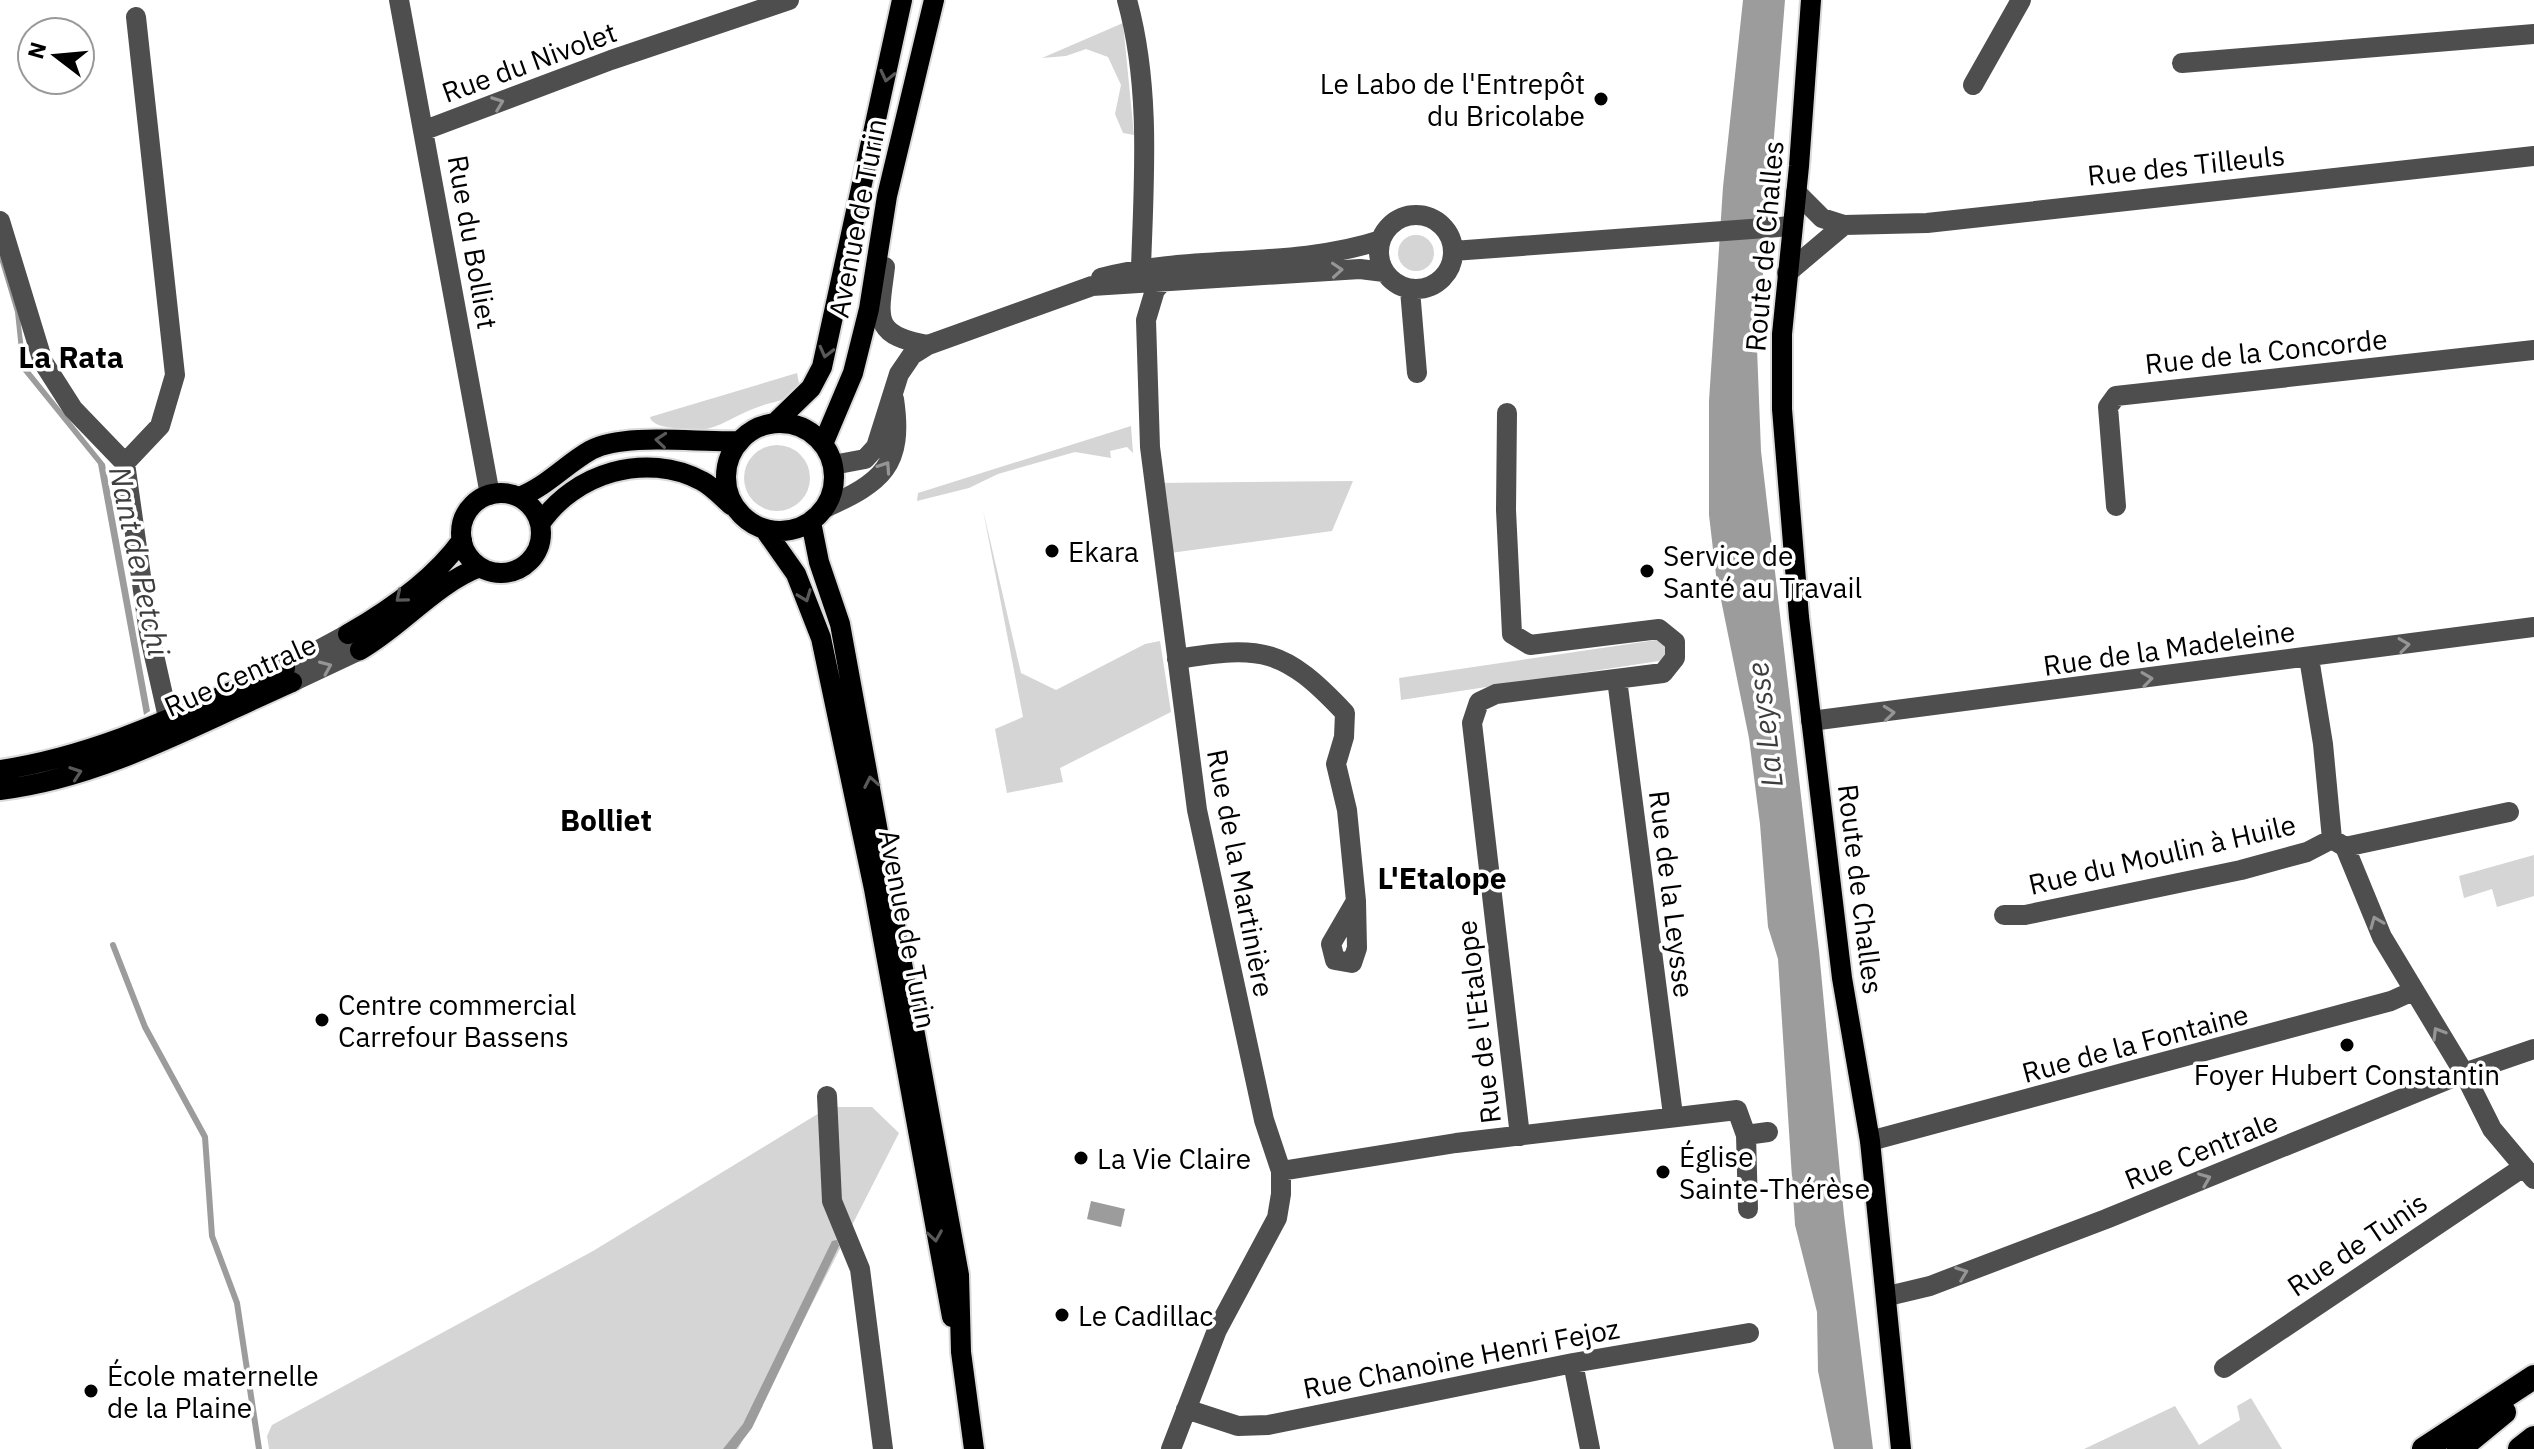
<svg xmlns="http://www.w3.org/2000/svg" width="2534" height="1449" font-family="'IBM Plex Sans',sans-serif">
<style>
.green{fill:#d5d5d5}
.water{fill:#9c9c9c}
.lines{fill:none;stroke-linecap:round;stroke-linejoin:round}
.stream{stroke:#9c9c9c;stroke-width:6}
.major-casing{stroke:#dbdbdb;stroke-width:24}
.highway-casing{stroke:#dbdbdb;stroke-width:28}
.minor{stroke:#4e4e4e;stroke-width:20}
.major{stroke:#000;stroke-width:20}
.highway{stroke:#000;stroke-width:24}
.oneway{stroke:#595959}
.oneway2{stroke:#959595}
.poi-dot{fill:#000;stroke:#fff;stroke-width:3}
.labels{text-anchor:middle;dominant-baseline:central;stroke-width:7;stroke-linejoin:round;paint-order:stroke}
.street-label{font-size:28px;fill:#000;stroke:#fff}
.poi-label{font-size:28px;fill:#000;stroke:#fff;text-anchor:start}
.neighbourhood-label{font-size:30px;font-weight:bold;fill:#000;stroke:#fff}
.water-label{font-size:30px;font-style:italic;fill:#3d3d3d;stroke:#fff}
</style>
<rect width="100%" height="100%" fill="#fff"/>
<path class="green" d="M 1123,23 L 1134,135 L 1123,133 L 1115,114 L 1121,85 L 1108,57 L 1086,49 L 1066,56 L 1042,58 Z
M1398 253a18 18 0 1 1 36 0a18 18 0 1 1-36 0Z
M 797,373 L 799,383 C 784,405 779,399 758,407 C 723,420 714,436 674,428 C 665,427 657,426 651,420 L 650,417 Z
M 1131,426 L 1133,453 L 1127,447 L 1110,451 L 1111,458 L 1075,452 L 998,474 L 969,488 L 917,501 L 918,493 Z
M744 478a33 33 0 1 1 66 0a33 33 0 1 1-66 0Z
M 1353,481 L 1332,531 L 1163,554 L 1155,483 Z
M 983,510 L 1021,673 L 1056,690 L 1145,644 L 1160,641 L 1171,712 L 1060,768 L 1063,782 L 1007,793 L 995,729 L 1023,717 Z
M 1656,640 L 1667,642 L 1669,653 L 1659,661 L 1401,700 L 1399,678 Z
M 2534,855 L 2534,896 L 2497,907 L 2492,889 L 2464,898 L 2459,876 Z
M 829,1107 L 872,1107 L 899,1133 L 738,1449 L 269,1449 L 267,1436 L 272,1425 L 593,1251 Z
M 2251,1398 L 2282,1449 L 2084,1449 L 2175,1406 L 2199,1445 L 2240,1420 L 2237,1406 Z"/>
<path class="water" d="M 1743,0 L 1785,0 L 1757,348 L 1761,451 L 1819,951 L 1844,1215 L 1873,1449 L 1834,1449 L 1818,1371 L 1817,1312 L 1795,1225 L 1778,959 L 1768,927 L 1760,824 L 1749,738 L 1716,575 L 1709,515 L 1709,401 L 1723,187 Z
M 0,243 L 19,309 L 26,366 L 105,464 L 150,711 L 144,715 L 98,464 L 21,369 L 15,312 L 0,262 Z
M 1091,1201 L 1125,1209 L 1121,1227 L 1087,1219 Z
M 837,1240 L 839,1246 L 752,1428 L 736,1449 L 723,1449 L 743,1424 L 832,1241 Z"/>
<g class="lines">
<path class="stream" d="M 113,945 L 145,1027 L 205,1137 L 212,1236 L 237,1303 L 259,1449"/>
<g class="major-casing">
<path id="major" d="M 1811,0 L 1799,166 L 1782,334 L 1782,409 L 1799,617 L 1842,978 L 1870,1141 L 1901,1449
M726 477a54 54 0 1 1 108 0a54 54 0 1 1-108 0Z
M 775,423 L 811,388 L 822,367 L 902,0
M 823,444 L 853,373 L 869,309 L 887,196 L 934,0
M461 533a40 40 0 1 1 80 0a40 40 0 1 1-80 0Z
M 519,497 C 546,487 566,464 591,450 C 625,432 699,443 739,441
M 811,522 L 819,562 L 840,624 L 959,1275 L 961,1352 L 974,1449
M 540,524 C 574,473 646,451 702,481 C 712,486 722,497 731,505
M 765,530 L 796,574 L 821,638 L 874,889 L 952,1317
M 348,634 C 388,611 435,578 462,540
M 360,650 C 402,626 435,584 480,567
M 0,770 C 102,755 191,709 285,668
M 0,790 C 102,778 199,723 292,682"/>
</g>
<g class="highway-casing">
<path id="highway" d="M 2424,1449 L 2534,1377
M 2459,1449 L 2504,1412
M 2520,1449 L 2534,1438"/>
</g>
<path class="minor" d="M 399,0 L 490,495
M 1127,0 C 1151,86 1144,179 1141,267
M 2182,63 L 2534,34
M 1973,85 L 2021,0
M 425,130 L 611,60 L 789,0
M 1796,192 L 1822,218 L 1844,225 L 1927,223 L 2534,156
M1379 252a37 37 0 1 1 74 0a37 37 0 1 1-74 0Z
M 0,221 L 43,362 L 73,409 L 125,463 L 149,633 L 172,735
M 1453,251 L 1792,226
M 885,267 C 879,317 870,335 928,345
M 1787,273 L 1844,225
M 1101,278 C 1192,253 1289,270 1381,240
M 1410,290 L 1417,373
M 1507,413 L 1506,510 L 1512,634 L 1530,645 L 1659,629 L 1675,642 L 1675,658 L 1663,673 L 1496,694 L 1479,702 L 1472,723 L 1520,1136
M 125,463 L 160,426 L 175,375 L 136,17
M 833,465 L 865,459 L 876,447 L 899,374 L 912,355 L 928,345 L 1092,286 L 1360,269 L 1384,272
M 2116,506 L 2108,407 L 2116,396 L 2534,350
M 825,508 C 882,482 904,466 894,399
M 2309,658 L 2323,744 L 2332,839 L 2345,847 L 2382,937 L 2464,1073 L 2492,1129 L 2534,1179
M 1177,659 C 1262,645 1284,648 1345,713 L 1344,737 L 1336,764 L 1347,810 L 1356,901 L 1331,944 L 1335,960 L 1352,963 L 1357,948 L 1356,901
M 285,668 L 348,634
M 1617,679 L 1673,1115
M 292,682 L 360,650
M 1811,721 L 2534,627
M 2345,847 L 2509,812
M 2004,915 L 2025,915 L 2241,870 L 2307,852 L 2332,839
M 827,1096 L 832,1201 L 860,1269 L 883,1449
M 1746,1135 L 1768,1132
M 1870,1141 L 2391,1001 L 2413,991
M 1281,1171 L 1456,1143 L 1737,1110 L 1746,1135 L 1748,1209
M 1888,1296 L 1930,1286 L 2106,1219 L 2464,1073 L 2534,1049
M 1573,1363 L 1590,1449
M 2224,1368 L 2522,1168
M 1186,1409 L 1238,1426 L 1268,1425 L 1573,1363 L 1749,1333
M 1171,1449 L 1217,1330 L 1277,1218 L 1281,1194 L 1281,1171 L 1264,1120 L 1197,810 L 1150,447 L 1146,320 L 1155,290 L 1176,267"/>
<use href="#major" class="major"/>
<use href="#highway" class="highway"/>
</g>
<defs><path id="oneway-chevron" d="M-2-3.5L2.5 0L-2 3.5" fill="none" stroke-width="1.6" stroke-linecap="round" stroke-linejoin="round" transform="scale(2)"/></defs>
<g class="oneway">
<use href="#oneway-chevron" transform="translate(887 76) rotate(103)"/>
<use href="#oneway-chevron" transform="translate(826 352) rotate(104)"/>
<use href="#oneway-chevron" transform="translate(661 440) rotate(-175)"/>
<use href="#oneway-chevron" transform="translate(805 596) rotate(69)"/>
<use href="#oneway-chevron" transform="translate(401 597) rotate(140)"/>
<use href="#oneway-chevron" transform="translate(76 773) rotate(-19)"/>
<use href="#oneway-chevron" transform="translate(871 782) rotate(-101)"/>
<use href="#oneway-chevron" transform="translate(935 1236) rotate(81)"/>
</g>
<g class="oneway2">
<use href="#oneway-chevron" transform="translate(498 103) rotate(-21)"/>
<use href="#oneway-chevron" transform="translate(1337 270) rotate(-4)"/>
<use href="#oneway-chevron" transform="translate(885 467) rotate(-56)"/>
<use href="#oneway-chevron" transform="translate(2404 645) rotate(-8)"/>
<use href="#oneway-chevron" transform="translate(326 667) rotate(-23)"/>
<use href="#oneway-chevron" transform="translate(2147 679) rotate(-8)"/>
<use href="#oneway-chevron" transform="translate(1889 713) rotate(-6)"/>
<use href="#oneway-chevron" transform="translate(2376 922) rotate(-112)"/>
<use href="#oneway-chevron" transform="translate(2438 1033) rotate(-121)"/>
<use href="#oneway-chevron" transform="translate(2205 1179) rotate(-22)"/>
<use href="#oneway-chevron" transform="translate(1962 1273) rotate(-21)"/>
</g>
<g class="poi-dot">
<circle cx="1601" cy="99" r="8"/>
<circle cx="1052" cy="551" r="8"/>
<circle cx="1647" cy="571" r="8"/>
<circle cx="322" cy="1020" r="8"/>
<circle cx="2347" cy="1045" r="8"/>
<circle cx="1081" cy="1158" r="8"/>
<circle cx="1663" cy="1172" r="8"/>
<circle cx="1062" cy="1315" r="8"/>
<circle cx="91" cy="1391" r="8"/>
</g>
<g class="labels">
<g class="street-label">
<text transform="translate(529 62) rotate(-20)">Rue du Nivolet</text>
<text transform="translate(2186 165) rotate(-6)">Rue des Tilleuls</text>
<text transform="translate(857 218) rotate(-79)">Avenue de Turin</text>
<text transform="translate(473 242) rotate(80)">Rue du Bolliet</text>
<text transform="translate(1764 246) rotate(-85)">Route de Challes</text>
<text transform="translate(2266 351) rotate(-6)">Rue de la Concorde</text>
<text transform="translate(2169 648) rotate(-8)">Rue de la Madeleine</text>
<text transform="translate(240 675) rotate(-24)">Rue Centrale</text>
<text transform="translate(2162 854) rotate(-13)">Rue du Moulin à Huile</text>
<text transform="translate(1241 873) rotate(79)">Rue de la Martinière</text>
<text transform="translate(1861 889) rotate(83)">Route de Challes</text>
<text transform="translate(1672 894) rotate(83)">Rue de la Leysse</text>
<text transform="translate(908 929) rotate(79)">Avenue de Turin</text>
<text transform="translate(1478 1022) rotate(-97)">Rue de l'Etalope</text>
<text transform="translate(2135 1043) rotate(-15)">Rue de la Fontaine</text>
<text transform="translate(2201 1150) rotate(-22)">Rue Centrale</text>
<text transform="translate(2357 1244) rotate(-34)">Rue de Tunis</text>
<text transform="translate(1461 1358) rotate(-11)">Rue Chanoine Henri Fejoz</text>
</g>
<g class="poi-label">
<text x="1585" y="83" text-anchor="end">Le Labo de l'Entrepôt<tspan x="1585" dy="32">du Bricolabe</tspan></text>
<text x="1068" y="551">Ekara</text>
<text x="1663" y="555">Service de<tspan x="1663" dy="32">Santé au Travail</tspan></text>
<text x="338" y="1004">Centre commercial<tspan x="338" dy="32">Carrefour Bassens</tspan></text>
<text x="2347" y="1074" text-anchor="middle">Foyer Hubert Constantin</text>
<text x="1679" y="1156">Église<tspan x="1679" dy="32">Sainte-Thérèse</tspan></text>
<text x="1097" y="1158">La Vie Claire</text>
<text x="1078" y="1315">Le Cadillac</text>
<text x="107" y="1375">École maternelle<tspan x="107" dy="32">de la Plaine</tspan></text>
</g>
<g class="neighbourhood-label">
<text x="71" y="356">La Rata</text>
<text x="606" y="819">Bolliet</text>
<text x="1442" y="877">L'Etalope</text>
</g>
<g class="water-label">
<text transform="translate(140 561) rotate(78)">Nant de Petchi</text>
<text transform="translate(1764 725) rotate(-97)">La Leysse</text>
</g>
</g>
<g transform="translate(56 56) rotate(286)"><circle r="38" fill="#ffffff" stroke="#999999" stroke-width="2"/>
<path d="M0-6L14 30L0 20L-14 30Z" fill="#000000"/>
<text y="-12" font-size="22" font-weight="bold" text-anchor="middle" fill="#000000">N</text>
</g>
</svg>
